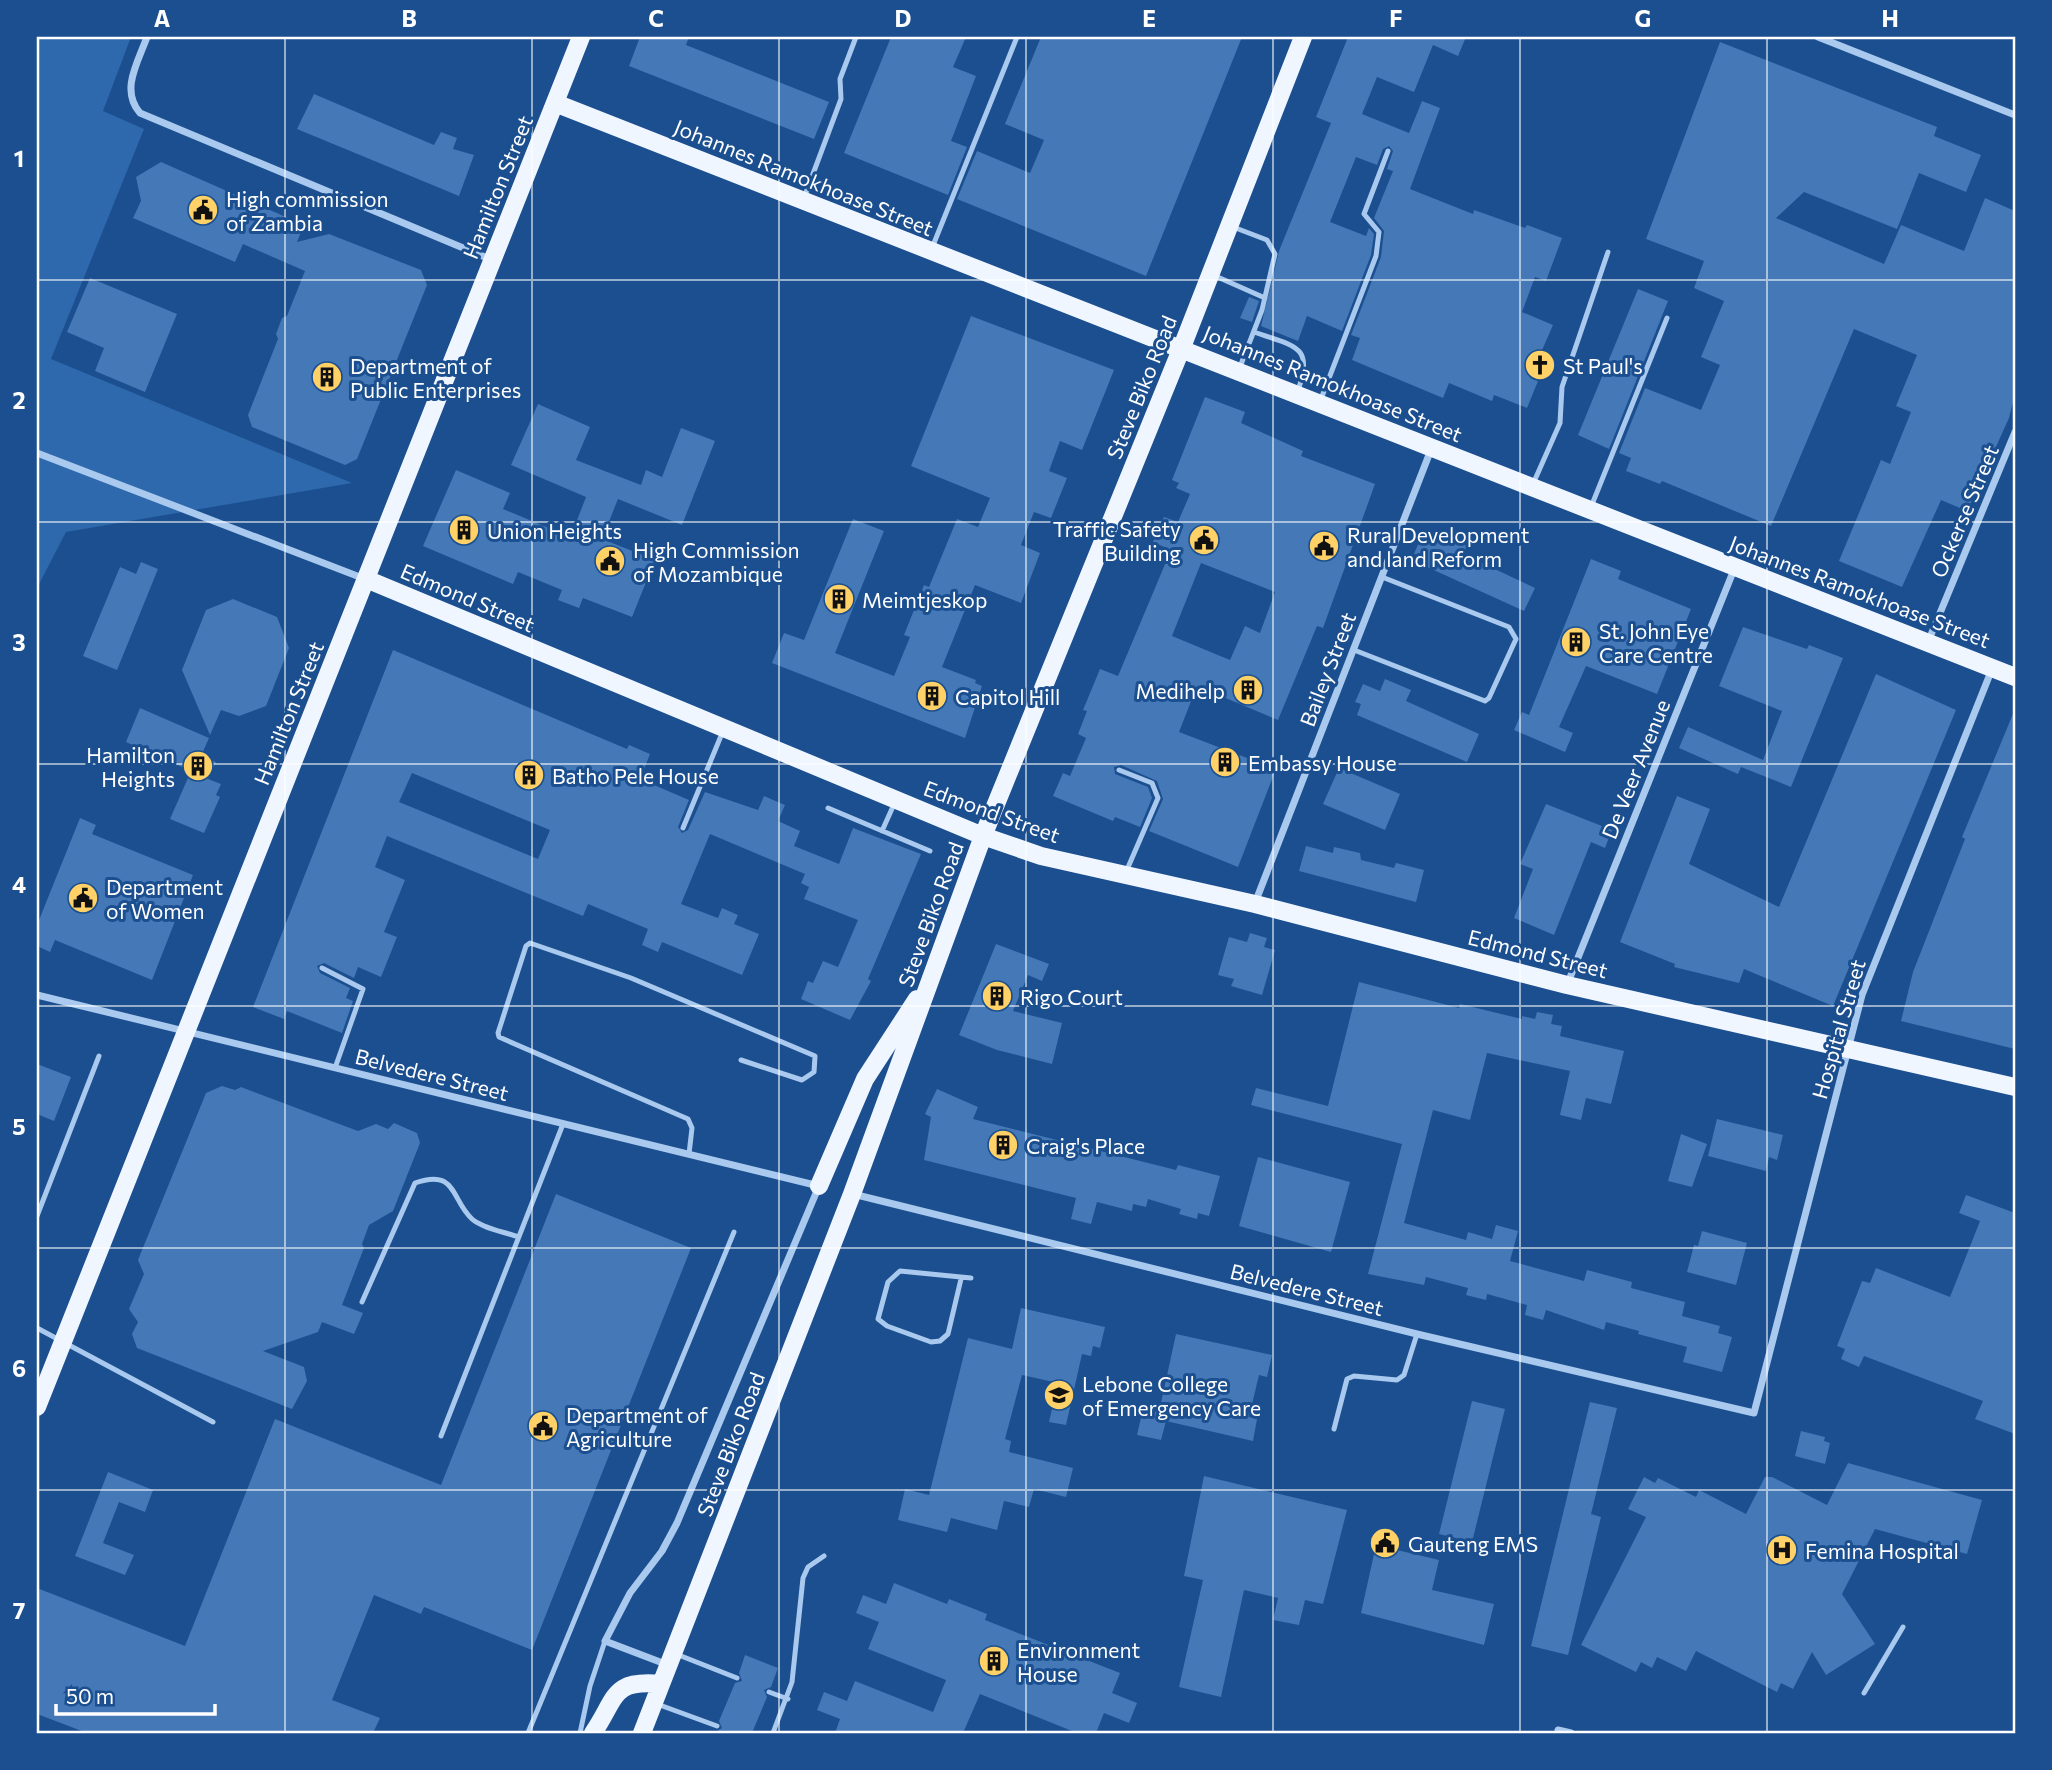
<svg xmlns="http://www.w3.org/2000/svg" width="2052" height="1770" font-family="Commissioner,sans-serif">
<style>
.green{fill:#2e69ad}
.building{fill:#4478b7;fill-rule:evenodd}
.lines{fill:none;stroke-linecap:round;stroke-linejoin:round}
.lane{stroke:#a9c9ee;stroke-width:5}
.street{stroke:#a9c9ee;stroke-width:7}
.primary{stroke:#f0f6ff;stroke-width:18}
.grid{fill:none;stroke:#fff;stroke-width:2;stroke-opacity:0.55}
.labels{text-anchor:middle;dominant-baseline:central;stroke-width:6;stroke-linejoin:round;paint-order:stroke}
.street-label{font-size:21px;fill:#fff;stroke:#1b4f8f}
.poi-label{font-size:21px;fill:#fff;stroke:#1b4f8f;text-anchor:start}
.neatline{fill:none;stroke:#fff;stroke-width:2.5}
.grid-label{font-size:23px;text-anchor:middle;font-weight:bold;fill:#fff}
</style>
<rect width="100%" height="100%" fill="#1b4f8f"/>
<path class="green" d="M 37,37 L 131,37 L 103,111 L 144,129 L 51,359 L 352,483 L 66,532 L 37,588 Z"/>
<path class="building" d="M 640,37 L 689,37 L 686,45 L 829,102 L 814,139 L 629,66 Z
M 891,37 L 966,37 L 953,67 L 976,76 L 951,141 L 967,147 L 948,195 L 844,153 Z
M 1041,37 L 1242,37 L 1146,276 L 957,199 L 977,151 L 1030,173 L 1044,140 L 1005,124 Z
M 1348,37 L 1466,37 L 1458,56 L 1433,45 L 1414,92 L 1377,77 L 1362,114 L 1409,133 L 1422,101 L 1440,108 L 1410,189 L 1473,214 L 1474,210 L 1525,228 L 1527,225 L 1562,238 L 1546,281 L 1535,277 L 1522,312 L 1553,325 L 1530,378 L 1538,381 L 1527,408 L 1494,395 L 1492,401 L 1449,383 L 1443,398 L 1352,360 L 1360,338 L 1351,335 L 1381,257 L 1384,231 L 1374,218 L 1393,171 L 1387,169 L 1393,151 L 1389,146 L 1383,149 L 1377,165 L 1356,157 L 1330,222 L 1366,236 L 1369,228 L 1374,234 L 1371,255 L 1342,331 L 1307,316 L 1298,341 L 1261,326 L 1279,251 L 1331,123 L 1316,117 Z
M 1720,42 L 1937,127 L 1934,136 L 1981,155 L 1966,192 L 1919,173 L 1897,229 L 1804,192 L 1776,218 L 1884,264 L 1901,225 L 1964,251 L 1985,198 L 2015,211 L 2015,394 L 2009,418 L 1967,511 L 1941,500 L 1902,587 L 1839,561 L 1881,460 L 1890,464 L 1911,412 L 1896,406 L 1917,355 L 1854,329 L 1771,526 L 1662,481 L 1660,484 L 1626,471 L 1631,458 L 1619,453 L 1645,388 L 1701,410 L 1720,365 L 1701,357 L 1724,301 L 1694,288 L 1704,261 L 1646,239 Z
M 314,94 L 434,145 L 441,132 L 457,138 L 453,149 L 474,155 L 459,196 L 297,129 Z
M 161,162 L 304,225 L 297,242 L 329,234 L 421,270 L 427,285 L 357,459 L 345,465 L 252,427 L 248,415 L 278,339 L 276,334 L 282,318 L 287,316 L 305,271 L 243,244 L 235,262 L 133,218 L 141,201 L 136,177 Z
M 90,278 L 177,314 L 145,392 L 95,371 L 104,348 L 67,332 Z
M 1638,289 L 1668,301 L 1609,449 L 1578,435 Z
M 1249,297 L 1259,301 L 1252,322 L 1240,318 Z
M 971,316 L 1114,370 L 1082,450 L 1060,441 L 1049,471 L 1067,478 L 1051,518 L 1034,512 L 1021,545 L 1040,553 L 1021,603 L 975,585 L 942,667 L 976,680 L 975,683 L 982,686 L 965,738 L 772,663 L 784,633 L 804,640 L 853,519 L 884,531 L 835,653 L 894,676 L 910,637 L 904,635 L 924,585 L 929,587 L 957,519 L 978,527 L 990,498 L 911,466 Z
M 1205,397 L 1245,412 L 1241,423 L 1303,451 L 1301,456 L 1375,484 L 1323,628 L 1317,626 L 1278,720 L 1197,686 L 1179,732 L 1276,769 L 1238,867 L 1149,831 L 1163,799 L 1157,781 L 1121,765 L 1114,767 L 1115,774 L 1148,787 L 1152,798 L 1140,827 L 1115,817 L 1113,821 L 1053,796 L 1063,773 L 1070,776 L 1086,738 L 1078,734 L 1087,711 L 1083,710 L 1100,669 L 1118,676 L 1171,550 L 1153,542 L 1164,517 L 1178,522 L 1190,494 L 1176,488 L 1179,483 L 1172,480 ZM 1201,563 L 1275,592 L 1260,633 L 1245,626 L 1230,660 L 1172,636 Z
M 538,404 L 590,427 L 576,460 L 641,485 L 646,470 L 662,477 L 681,428 L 715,441 L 682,525 L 618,499 L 602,539 L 655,560 L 632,617 L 583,598 L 579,608 L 558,600 L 562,590 L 518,572 L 513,584 L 423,546 L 456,470 L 510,493 L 503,509 L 563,534 L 567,525 L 574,528 L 586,497 L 511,465 Z
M 1422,535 L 1440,543 L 1443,536 L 1467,546 L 1463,554 L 1535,588 L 1524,611 L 1416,562 L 1419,555 L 1414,554 Z
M 1591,559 L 1621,571 L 1618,579 L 1691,609 L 1657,694 L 1586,666 L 1559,727 L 1573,733 L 1565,752 L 1514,730 L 1522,712 L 1529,715 Z
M 141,562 L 158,569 L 117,670 L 83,656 L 120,567 L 136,574 Z
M 233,599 L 277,617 L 289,648 L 266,706 L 239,716 L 221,710 L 210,735 L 182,670 L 206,610 Z
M 1743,627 L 1807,649 L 1809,645 L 1843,658 L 1791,787 L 1741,767 L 1738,774 L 1679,748 L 1688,727 L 1763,760 L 1782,711 L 1719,686 Z
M 393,650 L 627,749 L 629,745 L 650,754 L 640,779 L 689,800 L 678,827 L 682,833 L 688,830 L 705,792 L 758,810 L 764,796 L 785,805 L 778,821 L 800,831 L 794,846 L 839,864 L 853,828 L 921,854 L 868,979 L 871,981 L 850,1020 L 801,999 L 808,981 L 813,983 L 823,961 L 838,967 L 858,920 L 804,899 L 809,887 L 801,883 L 805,874 L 710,834 L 681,904 L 718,918 L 722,908 L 738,915 L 734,924 L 759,934 L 742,975 L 662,942 L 658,952 L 642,945 L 648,929 L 588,904 L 583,916 L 387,836 L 375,867 L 405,880 L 384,932 L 397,937 L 381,977 L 358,967 L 354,978 L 324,963 L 317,966 L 320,973 L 350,988 L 346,998 L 353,1001 L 342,1033 L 287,1011 L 284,1019 L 253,1007 ZM 412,773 L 550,830 L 538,859 L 399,802 Z
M 1876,674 L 1956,710 L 1833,1006 L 1744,969 L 1739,983 L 1674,967 L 1675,964 L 1620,942 L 1677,796 L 1710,809 L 1689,864 L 1779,907 Z
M 1385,679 L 1411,690 L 1406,701 L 1479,734 L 1467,762 L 1357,715 L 1361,704 L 1355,702 L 1363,684 L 1380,691 Z
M 140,708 L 209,738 L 201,756 L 216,762 L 208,779 L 221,784 L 216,795 L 220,797 L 204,833 L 170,819 L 191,771 L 126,742 Z
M 2015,709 L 2015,1049 L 1901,1021 L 1913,972 L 1965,839 L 1962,837 Z
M 1339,768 L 1400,794 L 1385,830 L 1323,804 Z
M 1546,804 L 1612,830 L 1605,848 L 1591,842 L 1554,935 L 1514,918 L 1533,869 L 1520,864 Z
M 80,818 L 96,825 L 92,834 L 193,875 L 152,980 L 55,940 L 50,952 L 37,946 L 37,925 Z
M 1306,846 L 1333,853 L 1334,847 L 1360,853 L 1361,860 L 1394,868 L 1396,863 L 1424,870 L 1416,902 L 1299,871 Z
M 1250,933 L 1267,938 L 1264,947 L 1275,950 L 1262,995 L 1231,986 L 1234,979 L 1218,975 L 1229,937 L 1247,942 Z
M 996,944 L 1049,964 L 1042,981 L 1028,975 L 1013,1011 L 1062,1023 L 1052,1064 L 997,1050 L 959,1035 Z
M 1359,982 L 1459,1008 L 1460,1004 L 1522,1019 L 1522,1016 L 1535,1019 L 1537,1012 L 1553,1015 L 1551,1024 L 1562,1026 L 1560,1036 L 1624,1051 L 1611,1104 L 1586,1098 L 1581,1120 L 1560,1115 L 1570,1071 L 1487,1053 L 1470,1120 L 1433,1110 L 1404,1223 L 1466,1240 L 1468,1232 L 1492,1239 L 1496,1225 L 1518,1231 L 1510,1261 L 1584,1281 L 1587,1270 L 1632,1282 L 1631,1288 L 1685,1302 L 1682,1316 L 1720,1326 L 1718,1333 L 1732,1337 L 1722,1372 L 1683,1362 L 1687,1347 L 1638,1334 L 1639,1331 L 1606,1322 L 1604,1330 L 1546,1310 L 1543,1320 L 1525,1315 L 1527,1305 L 1487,1294 L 1486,1300 L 1466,1295 L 1468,1288 L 1426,1277 L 1424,1285 L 1368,1274 L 1402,1144 L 1251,1105 L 1256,1088 L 1328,1106 Z
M 37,1064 L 71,1077 L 54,1121 L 37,1114 Z
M 222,1086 L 235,1090 L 241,1087 L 358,1131 L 376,1124 L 388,1129 L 394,1123 L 417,1133 L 420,1143 L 393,1211 L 369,1225 L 362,1244 L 364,1248 L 342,1305 L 363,1313 L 354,1334 L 322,1322 L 318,1332 L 263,1351 L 304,1367 L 307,1381 L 292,1409 L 137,1348 L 132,1334 L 138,1322 L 129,1309 L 144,1274 L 138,1260 L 206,1093 Z
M 937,1089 L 978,1107 L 973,1119 L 1176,1170 L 1178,1165 L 1220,1176 L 1209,1216 L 1198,1213 L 1197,1219 L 1179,1214 L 1181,1209 L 1148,1199 L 1146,1207 L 1133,1204 L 1132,1211 L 1097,1202 L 1091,1224 L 1071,1219 L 1076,1198 L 924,1160 L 931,1117 L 925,1114 Z
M 1717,1119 L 1783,1135 L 1777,1160 L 1769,1157 L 1766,1171 L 1708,1156 Z
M 1681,1134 L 1707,1144 L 1692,1187 L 1668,1181 Z
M 1258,1157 L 1350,1182 L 1331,1252 L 1239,1226 Z
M 556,1194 L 691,1248 L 532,1650 L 424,1607 L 421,1614 L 374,1595 L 332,1700 L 380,1718 L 373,1733 L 87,1733 L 37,1714 L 37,1588 L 185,1646 L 275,1419 L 441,1485 Z
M 1966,1195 L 2015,1213 L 2015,1434 L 1975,1419 L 1983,1401 L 1864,1356 L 1859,1367 L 1841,1359 L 1845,1349 L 1837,1346 L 1862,1281 L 1870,1283 L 1876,1268 L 1950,1297 L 1980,1221 L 1959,1213 Z
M 1702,1231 L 1747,1243 L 1736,1285 L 1687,1272 L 1694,1245 L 1698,1246 Z
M 1021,1308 L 1105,1327 L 1100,1348 L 1093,1346 L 1091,1356 L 1082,1354 L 1066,1425 L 1049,1422 L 1058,1383 L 1022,1375 L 1005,1439 L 1011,1441 L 1009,1452 L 1073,1468 L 1066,1497 L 1034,1489 L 1029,1507 L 1004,1501 L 997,1530 L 951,1518 L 947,1532 L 898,1520 L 905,1489 L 929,1495 L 968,1338 L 1012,1349 Z
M 1176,1334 L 1272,1355 L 1267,1377 L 1259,1375 L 1249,1417 L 1257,1419 L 1253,1441 L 1166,1421 L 1161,1440 L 1137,1435 L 1143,1409 L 1159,1412 Z
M 1472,1401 L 1505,1409 L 1472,1542 L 1439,1534 Z
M 1590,1402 L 1617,1408 L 1591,1514 L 1601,1517 L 1568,1655 L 1531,1646 Z
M 1801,1431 L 1825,1437 L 1824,1441 L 1830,1443 L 1825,1464 L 1795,1456 Z
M 1848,1463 L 1982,1500 L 1967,1554 L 1875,1529 L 1842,1594 L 1875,1644 L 1826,1675 L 1812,1652 L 1793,1689 L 1781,1683 L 1777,1692 L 1696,1651 L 1686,1671 L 1657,1657 L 1652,1668 L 1641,1662 L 1636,1672 L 1581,1645 L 1646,1517 L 1628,1509 L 1644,1477 L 1655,1483 L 1658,1478 L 1696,1497 L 1699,1490 L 1746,1514 L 1765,1477 L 1772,1477 L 1827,1505 Z
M 108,1472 L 153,1490 L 145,1512 L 119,1502 L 103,1543 L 134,1555 L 125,1575 L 75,1556 Z
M 1204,1476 L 1347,1510 L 1323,1604 L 1305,1600 L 1299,1625 L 1273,1620 L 1278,1598 L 1244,1590 L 1221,1697 L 1179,1687 L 1203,1580 L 1184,1576 Z
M 1376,1545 L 1439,1560 L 1432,1590 L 1494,1604 L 1484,1645 L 1361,1613 Z
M 894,1583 L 947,1604 L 949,1599 L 987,1614 L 985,1620 L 1120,1673 L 1112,1693 L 1137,1703 L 1129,1723 L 1104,1713 L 1096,1733 L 1077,1733 L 980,1694 L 963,1733 L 835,1733 L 840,1719 L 817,1710 L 824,1692 L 847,1701 L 855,1681 L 933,1712 L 946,1680 L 868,1649 L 879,1622 L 856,1613 L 863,1595 L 886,1604 Z
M 745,1655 L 778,1668 L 771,1687 L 764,1690 L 767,1697 L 752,1733 L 714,1733 L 722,1728 L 719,1721 L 735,1683 L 742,1681 L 739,1673 Z"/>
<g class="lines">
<path class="lane" d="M 804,198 L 841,99 L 840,79 L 856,37
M 1233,227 L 1267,240 L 1275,254 L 1262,310 L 1240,367
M 932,248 L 1017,37
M 1213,275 L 1265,298
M 1254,332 C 1293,346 1315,345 1298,390
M 1321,399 L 1376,256 L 1379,232 L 1364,214 L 1388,151
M 1533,484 L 1560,423 L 1562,387 L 1608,252
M 1591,507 L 1667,318
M 1354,650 L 1485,701 L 1489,698 L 1516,639 L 1509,627 L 1382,577
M 1119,770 L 1152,783 L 1158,798 L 1126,872
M 828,808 L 930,851
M 683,828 L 723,731
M 882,831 L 895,802
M 322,968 L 363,989 L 335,1068
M 689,1154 L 692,1128 L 688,1119 L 499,1037 L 498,1033 L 526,946 L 530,943 L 631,978 L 815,1056 L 814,1072 L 802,1080 L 741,1060
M 37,1216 L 99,1056
M 961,1279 L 948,1334 L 940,1341 L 931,1342 L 887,1326 L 878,1319 L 888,1282 L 900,1271 L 971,1278
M 362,1302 L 415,1183 C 457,1168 451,1200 472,1219 C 482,1228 505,1232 518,1237
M 37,1328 L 213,1422
M 1334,1429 L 1347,1379 L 1354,1376 L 1397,1380 L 1404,1375 L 1417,1334
M 441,1436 L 563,1124
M 676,1654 L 737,1678
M 769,1692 L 788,1699
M 1864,1693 L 1903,1627
M 657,1704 L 717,1726
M 528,1733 L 734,1232
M 580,1733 L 590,1686 L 605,1641
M 773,1733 L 792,1682 L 803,1578 L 808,1567 L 824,1556"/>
<path class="street" d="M 147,37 C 138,62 120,90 140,113 L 492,260
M 1818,37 L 2015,115
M 37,453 L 365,579
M 1928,642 L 2015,432
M 1255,903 L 1432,447
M 1567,985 L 1735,567
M 37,995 L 819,1186 L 677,1523 L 662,1551 L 630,1593 L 605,1641 L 668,1665
M 853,1194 L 1417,1334 L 1754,1413 L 1862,995 L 1992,669
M 1558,1730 L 1571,1733"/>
<path class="primary" d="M 555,103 L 2015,677
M 366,579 L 983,836 L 1041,856 L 1255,904 L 1567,985 L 2015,1087
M 819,1186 L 865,1079 L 917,999
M 37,1407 L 581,37
M 593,1733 C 617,1698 611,1679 661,1684
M 642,1733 L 852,1194 L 983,836 L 1182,347 L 1303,37"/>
</g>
<path class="grid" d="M 285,37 L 285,1733M 532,37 L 532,1733M 779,37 L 779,1733M 1026,37 L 1026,1733M 1273,37 L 1273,1733M 1520,37 L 1520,1733M 1767,37 L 1767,1733M 37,280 L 2015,280M 37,522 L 2015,522M 37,764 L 2015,764M 37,1006 L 2015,1006M 37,1248 L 2015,1248M 37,1490 L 2015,1490"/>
<defs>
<g id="civic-disc" transform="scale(1.575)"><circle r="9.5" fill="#ffd166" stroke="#1b4f8f"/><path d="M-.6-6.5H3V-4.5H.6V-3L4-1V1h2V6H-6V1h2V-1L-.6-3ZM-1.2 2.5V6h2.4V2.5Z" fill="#111"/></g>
<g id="church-disc" transform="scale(1.575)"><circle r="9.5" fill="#ffd166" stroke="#1b4f8f"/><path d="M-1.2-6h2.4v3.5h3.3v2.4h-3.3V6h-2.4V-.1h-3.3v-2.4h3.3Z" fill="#111"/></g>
<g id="building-disc" transform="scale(1.575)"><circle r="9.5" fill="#ffd166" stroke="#1b4f8f"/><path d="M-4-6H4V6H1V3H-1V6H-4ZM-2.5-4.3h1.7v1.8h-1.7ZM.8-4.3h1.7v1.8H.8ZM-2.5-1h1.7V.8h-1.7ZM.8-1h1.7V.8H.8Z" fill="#111"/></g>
<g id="university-disc" transform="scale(1.575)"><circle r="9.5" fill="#ffd166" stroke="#1b4f8f"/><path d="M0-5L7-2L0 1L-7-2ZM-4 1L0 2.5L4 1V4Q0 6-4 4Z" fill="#111"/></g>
<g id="hospital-disc" transform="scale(1.575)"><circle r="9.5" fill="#ffd166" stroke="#1b4f8f"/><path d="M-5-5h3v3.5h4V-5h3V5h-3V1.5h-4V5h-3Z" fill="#111"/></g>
</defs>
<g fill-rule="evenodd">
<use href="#civic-disc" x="203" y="210"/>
<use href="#church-disc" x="1540" y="365"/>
<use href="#building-disc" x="327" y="377"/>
<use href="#building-disc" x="464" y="530"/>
<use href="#civic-disc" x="1204" y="540"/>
<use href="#civic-disc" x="1324" y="546"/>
<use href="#civic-disc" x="610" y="561"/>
<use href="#building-disc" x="839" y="599"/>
<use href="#building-disc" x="1576" y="642"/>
<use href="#building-disc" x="1248" y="690"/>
<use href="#building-disc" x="932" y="696"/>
<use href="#building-disc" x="1225" y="762"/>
<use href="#building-disc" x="198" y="766"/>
<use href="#building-disc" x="529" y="775"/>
<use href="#civic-disc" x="83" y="898"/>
<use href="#building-disc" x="997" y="996"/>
<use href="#building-disc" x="1003" y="1145"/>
<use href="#university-disc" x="1059" y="1395"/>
<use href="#civic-disc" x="543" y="1426"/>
<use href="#civic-disc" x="1385" y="1543"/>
<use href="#hospital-disc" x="1782" y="1550"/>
<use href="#building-disc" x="994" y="1661"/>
</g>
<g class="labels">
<g class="street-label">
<text transform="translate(804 177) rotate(22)">Johannes Ramokhoase Street</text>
<text transform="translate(497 187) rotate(-68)">Hamilton Street</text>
<text transform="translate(1333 383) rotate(22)">Johannes Ramokhoase Street</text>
<text transform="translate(1141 387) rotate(-68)">Steve Biko Road</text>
<text transform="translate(1964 511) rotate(-67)">Ockerse Street</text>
<text transform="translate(1860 591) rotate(21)">Johannes Ramokhoase Street</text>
<text transform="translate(468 597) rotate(23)">Edmond Street</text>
<text transform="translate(1327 669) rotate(-69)">Bailey Street</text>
<text transform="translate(288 713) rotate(-68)">Hamilton Street</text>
<text transform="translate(1635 769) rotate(-68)">De Veer Avenue</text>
<text transform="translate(992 811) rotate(20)">Edmond Street</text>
<text transform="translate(930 914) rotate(-70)">Steve Biko Road</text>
<text transform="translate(1538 953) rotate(14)">Edmond Street</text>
<text transform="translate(1838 1029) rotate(-74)">Hospital Street</text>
<text transform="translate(432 1074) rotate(14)">Belvedere Street</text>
<text transform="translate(1307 1289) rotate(14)">Belvedere Street</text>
<text transform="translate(730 1444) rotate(-69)">Steve Biko Road</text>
</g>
<g class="poi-label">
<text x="226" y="198">High commission<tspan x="226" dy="24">of Zambia</tspan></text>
<text x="350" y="365">Department of<tspan x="350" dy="24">Public Enterprises</tspan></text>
<text x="1563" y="365">St Paul's</text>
<text x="1181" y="528" text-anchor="end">Traffic Safety<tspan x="1181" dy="24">Building</tspan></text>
<text x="487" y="530">Union Heights</text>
<text x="1347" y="534">Rural Development<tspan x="1347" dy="24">and land Reform</tspan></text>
<text x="633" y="549">High Commission<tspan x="633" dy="24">of Mozambique</tspan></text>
<text x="862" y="599">Meimtjeskop</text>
<text x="1599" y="630">St. John Eye<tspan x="1599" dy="24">Care Centre</tspan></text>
<text x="1225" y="690" text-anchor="end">Medihelp</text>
<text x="955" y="696">Capitol Hill</text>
<text x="175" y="754" text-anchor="end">Hamilton<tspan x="175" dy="24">Heights</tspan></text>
<text x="1248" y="762">Embassy House</text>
<text x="552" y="775">Batho Pele House</text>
<text x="106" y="886">Department<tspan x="106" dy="24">of Women</tspan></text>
<text x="1020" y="996">Rigo Court</text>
<text x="1026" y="1145">Craig's Place</text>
<text x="1082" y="1383">Lebone College<tspan x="1082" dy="24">of Emergency Care</tspan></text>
<text x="566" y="1414">Department of<tspan x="566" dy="24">Agriculture</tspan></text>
<text x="1408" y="1543">Gauteng EMS</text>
<text x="1805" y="1550">Femina Hospital</text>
<text x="1017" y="1649">Environment<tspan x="1017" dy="24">House</tspan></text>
</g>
</g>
<rect width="2052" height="1770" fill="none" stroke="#1b4f8f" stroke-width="77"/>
<path d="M56 1704v10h159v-10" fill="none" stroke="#ffffff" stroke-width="3.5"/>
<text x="66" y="1704" font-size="21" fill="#ffffff" stroke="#1b4f8f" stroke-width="5" paint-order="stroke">50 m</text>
<rect x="38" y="38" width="1976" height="1694" class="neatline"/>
<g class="grid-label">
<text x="162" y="27">A</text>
<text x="409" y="27">B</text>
<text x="656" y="27">C</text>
<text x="903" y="27">D</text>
<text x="1149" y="27">E</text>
<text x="1396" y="27">F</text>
<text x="1643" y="27">G</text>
<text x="1890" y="27">H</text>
<text x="19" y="167">1</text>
<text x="19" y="409">2</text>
<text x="19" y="651">3</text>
<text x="19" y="893">4</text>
<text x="19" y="1135">5</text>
<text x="19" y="1377">6</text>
<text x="19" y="1619">7</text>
</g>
</svg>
